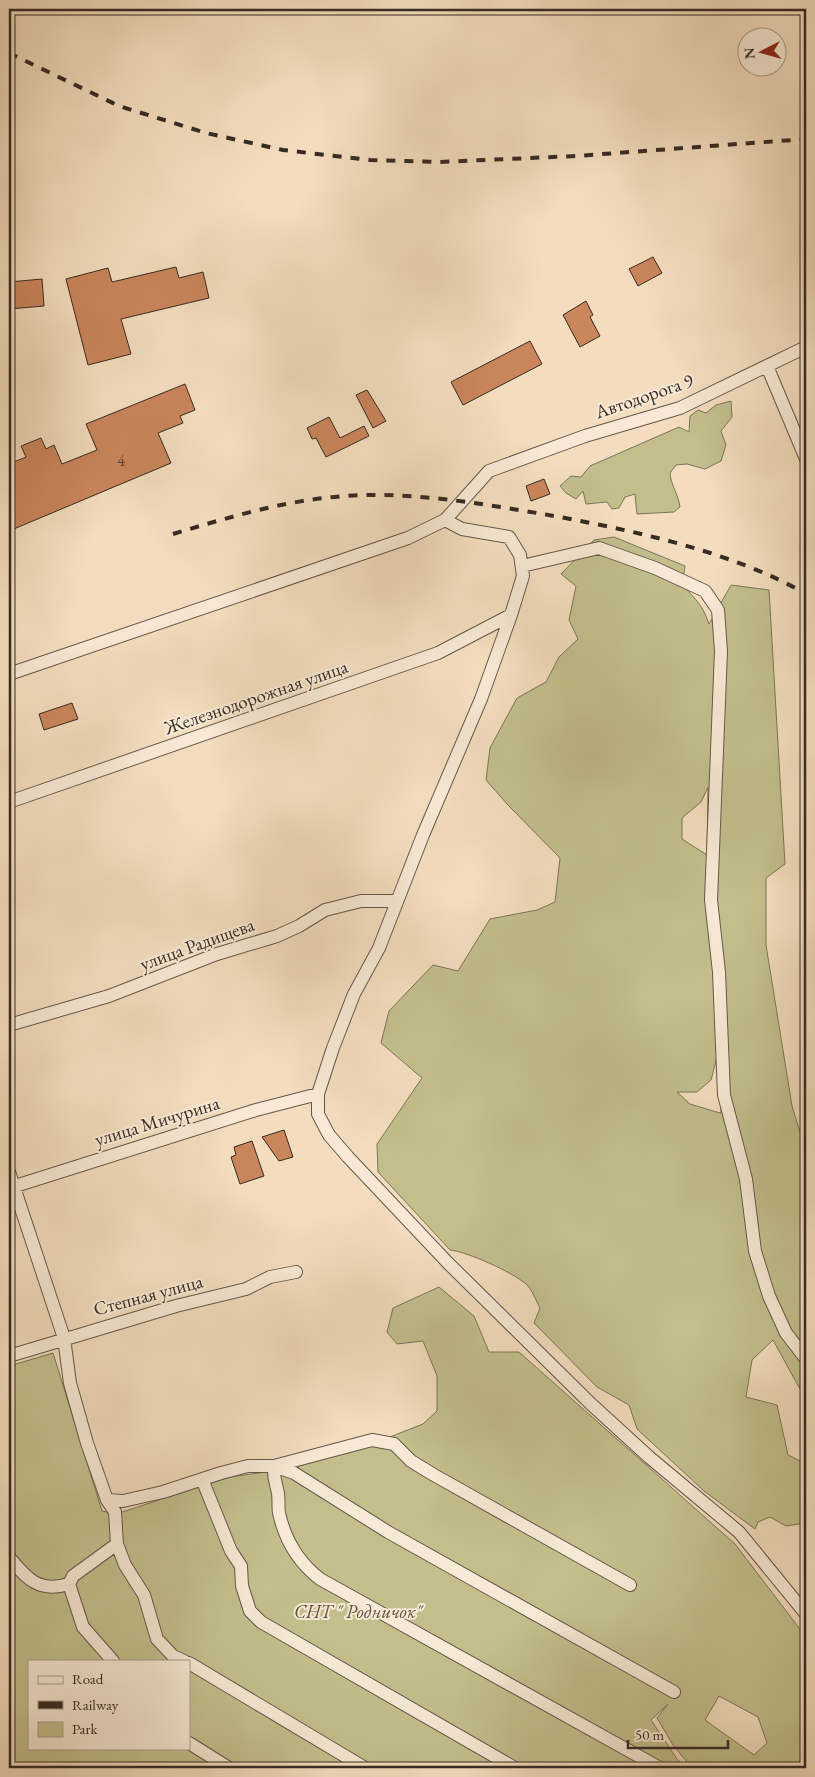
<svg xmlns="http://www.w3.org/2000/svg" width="815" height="1777" font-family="'EB Garamond',serif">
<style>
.green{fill:#c2bf8d;stroke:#7c7558;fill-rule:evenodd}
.building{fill:#ca855b;stroke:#362b23}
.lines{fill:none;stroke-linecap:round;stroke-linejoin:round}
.minor-casing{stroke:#65584a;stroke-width:14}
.minor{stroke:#f7e9d5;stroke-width:12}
.rail{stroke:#362b23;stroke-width:4;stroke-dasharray:9 9;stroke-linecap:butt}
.labels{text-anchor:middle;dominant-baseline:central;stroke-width:4;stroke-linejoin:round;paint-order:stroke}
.number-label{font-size:16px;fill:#5b4231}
.street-label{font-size:19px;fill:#362b23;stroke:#f7e9d5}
.park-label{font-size:19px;font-style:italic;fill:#59503e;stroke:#f7e9d5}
</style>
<rect width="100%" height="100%" fill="#f3ddbe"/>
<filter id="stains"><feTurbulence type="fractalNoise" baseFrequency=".004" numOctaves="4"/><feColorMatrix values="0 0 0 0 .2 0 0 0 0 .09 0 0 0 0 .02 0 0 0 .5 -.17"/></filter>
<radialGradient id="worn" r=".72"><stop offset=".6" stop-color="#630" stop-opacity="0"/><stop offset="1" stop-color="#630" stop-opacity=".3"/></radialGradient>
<path class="green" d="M 731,401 L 732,417 L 721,431 L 726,445 L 721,461 L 705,469 L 687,464 L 676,465 L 670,473 C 671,486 678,493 680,507 L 674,512 L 637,514 L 635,494 L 625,497 L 619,508 L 612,509 L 607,502 L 586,504 L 583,491 L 576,499 L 566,493 L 560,486 L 571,476 L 581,477 L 590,466 L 679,427 L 689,432 L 690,416 L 698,410 L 706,413 L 716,405 Z
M 614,537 L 685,566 C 680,592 690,589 702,608 C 705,613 707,619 709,624 L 731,585 L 769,590 L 785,864 L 766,878 L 766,945 L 792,1106 L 806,1152 L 806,1228 L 803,1230 L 806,1236 L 806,1400 L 773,1340 L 752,1360 L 746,1397 L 777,1405 L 788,1455 L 806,1464 L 806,1523 L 786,1526 L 770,1517 L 758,1522 L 755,1529 L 704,1491 L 637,1429 L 629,1405 L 597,1387 L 534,1323 L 540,1308 C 536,1301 532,1289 526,1284 C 512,1272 468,1252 450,1250 L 378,1172 L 377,1144 L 422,1078 L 381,1043 L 389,1011 L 433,965 L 458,971 L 490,919 L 537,910 L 555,902 L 560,858 L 508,805 L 486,780 L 490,748 L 517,698 L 546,682 L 559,657 L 578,639 L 569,620 L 576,586 L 561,574 L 594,540 ZM 708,787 L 707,855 L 682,839 L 682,818 L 701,802 ZM 718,1053 L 721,1113 L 720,1113 L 690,1104 L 677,1092 L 697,1092 L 711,1080 Z
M 439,1287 L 474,1316 L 489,1352 L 519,1352 L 735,1544 L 806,1637 L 806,1768 L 692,1768 L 673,1745 L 657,1718 L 668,1704 L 651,1720 L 677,1759 L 686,1768 L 9,1768 L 9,1366 L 53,1353 L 102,1511 L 116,1514 L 230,1477 L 266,1472 L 367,1446 L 423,1424 L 437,1411 L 437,1376 L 423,1341 L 397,1344 L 387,1332 L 393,1308 ZM 29,1661 L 189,1661 L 189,1748 L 29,1748 ZM 719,1696 L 758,1717 L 767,1743 L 754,1755 L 705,1720 Z"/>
<path class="building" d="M 653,257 L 662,273 L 638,286 L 629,269 Z
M 176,267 L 179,278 L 203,272 L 209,298 L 121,319 L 131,354 L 88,365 L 66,279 L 108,268 L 112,282 Z
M 42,279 L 44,306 L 9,309 L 9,282 Z
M 586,301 L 593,315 L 590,317 L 600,336 L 580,347 L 563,315 Z
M 530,341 L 542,364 L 463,405 L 451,382 Z
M 185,384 L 195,410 L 180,416 L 183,423 L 158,433 L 171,463 L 9,531 L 9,464 L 26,457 L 21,446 L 41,438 L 46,449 L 54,445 L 62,464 L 97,450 L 86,424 Z
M 367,390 L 386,421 L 373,428 L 356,395 Z
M 329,417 L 340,438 L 364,426 L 369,436 L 326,457 L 316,438 L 312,439 L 307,428 Z
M 544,479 L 550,494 L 531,501 L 526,486 Z
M 72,703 L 78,719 L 44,730 L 39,714 Z
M 284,1130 L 293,1157 L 279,1161 L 262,1137 Z
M 252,1141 L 264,1176 L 240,1184 L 231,1157 L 236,1155 L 234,1147 Z"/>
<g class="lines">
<g class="minor-casing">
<path id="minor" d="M 767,366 L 806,459
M 445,520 L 462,529 L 509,537 L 520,555 L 523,576 L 511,615 L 481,699 L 423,835 L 379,948 L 354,994 L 333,1048 L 318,1094 L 318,1114 L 329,1135 L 348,1157 L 448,1263 L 591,1404 L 649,1457 L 739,1532 L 806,1614
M 522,566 L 599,548 L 655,568 L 705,591 L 718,610 L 721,651 L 711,900 L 719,972 L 724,1095 L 746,1179 L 755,1251 L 769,1296 L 786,1333 L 806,1359
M 9,674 L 408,538 L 445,520 L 489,471 L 585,436 L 680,408 L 806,347
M 9,802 L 438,653 L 511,615
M 9,1025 L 109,996 L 217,954 L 277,936 L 299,926 L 325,910 L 361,901 L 397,901
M 9,1172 L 64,1338 L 70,1383 L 87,1443 L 107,1500 L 115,1512 L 117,1544 L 125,1565 L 144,1595 L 157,1639 L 173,1656 L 184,1661
M 9,1188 L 256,1110 L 318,1094
M 9,1356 L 176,1306 L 246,1289 L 270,1277 L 296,1272
M 202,1479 L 231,1551 L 241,1566 L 242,1586 L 250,1611 L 261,1622 L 515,1768
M 107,1500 L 123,1501 L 163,1492 L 221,1473 L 248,1466 L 274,1466 L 372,1440 L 394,1444 L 411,1461 L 434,1475 L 630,1585
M 9,1557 C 27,1579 39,1593 69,1584
M 113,1661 L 83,1627 L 69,1584 L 73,1576 L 117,1544
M 189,1663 L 365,1768
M 189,1743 L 229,1768
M 660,1768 L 320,1579 C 298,1562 285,1540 279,1513 C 278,1507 279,1500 278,1493 C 276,1483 273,1477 274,1466 L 294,1473 L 388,1532 L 674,1692"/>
</g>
<use href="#minor" class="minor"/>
<path class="rail" d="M 9,53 L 119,106 L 206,133 L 283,150 L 370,160 L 439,162 L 576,156 L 806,139
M 173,534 C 223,519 273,504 324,498 C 397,489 471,502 543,514 C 627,529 732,551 806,594"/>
</g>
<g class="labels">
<g class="number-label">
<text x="121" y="460">4</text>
</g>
<g class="street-label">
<text transform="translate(644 396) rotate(-19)">Автодорога 9</text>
<text transform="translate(256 697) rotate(-19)">Железнодорожная улица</text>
<text transform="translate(197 944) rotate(-20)">улица Радищева</text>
<text transform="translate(157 1121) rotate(-17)">улица Мичурина</text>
<text transform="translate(148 1295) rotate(-15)">Степная улица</text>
</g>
<g class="park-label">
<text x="358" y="1611">СНТ " Родничок"</text>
</g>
</g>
<rect width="815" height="1777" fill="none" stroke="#f3ddbe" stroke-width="30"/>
<rect x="10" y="10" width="795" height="1757" fill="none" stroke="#362b23" stroke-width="2.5"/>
<rect x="15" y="15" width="785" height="1747" fill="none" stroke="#362b23"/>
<rect x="28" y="1660" width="162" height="90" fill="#f7e9d5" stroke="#aa9d8e"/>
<rect x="38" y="1676" width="25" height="8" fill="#f7e9d5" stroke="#aa9d8e"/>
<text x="72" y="1684" font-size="15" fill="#362b23">Road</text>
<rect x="38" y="1701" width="25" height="8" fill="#362b23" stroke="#aa9d8e"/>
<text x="72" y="1710" font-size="15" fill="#362b23">Railway</text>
<rect x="38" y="1722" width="25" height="15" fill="#c2bf8d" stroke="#aa9d8e"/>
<text x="72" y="1734" font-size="15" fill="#362b23">Park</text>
<g transform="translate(762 52) rotate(264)"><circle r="24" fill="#f7e9d5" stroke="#aa9d8e"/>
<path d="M0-4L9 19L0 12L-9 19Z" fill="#8f2418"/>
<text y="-8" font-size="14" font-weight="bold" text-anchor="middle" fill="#362b23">N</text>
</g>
<path d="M628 1740v8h100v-8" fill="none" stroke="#362b23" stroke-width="2.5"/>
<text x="635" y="1740" font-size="15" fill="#362b23" stroke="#f7e9d5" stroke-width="4" paint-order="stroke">50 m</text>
<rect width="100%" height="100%" filter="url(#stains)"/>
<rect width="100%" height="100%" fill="url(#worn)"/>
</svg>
